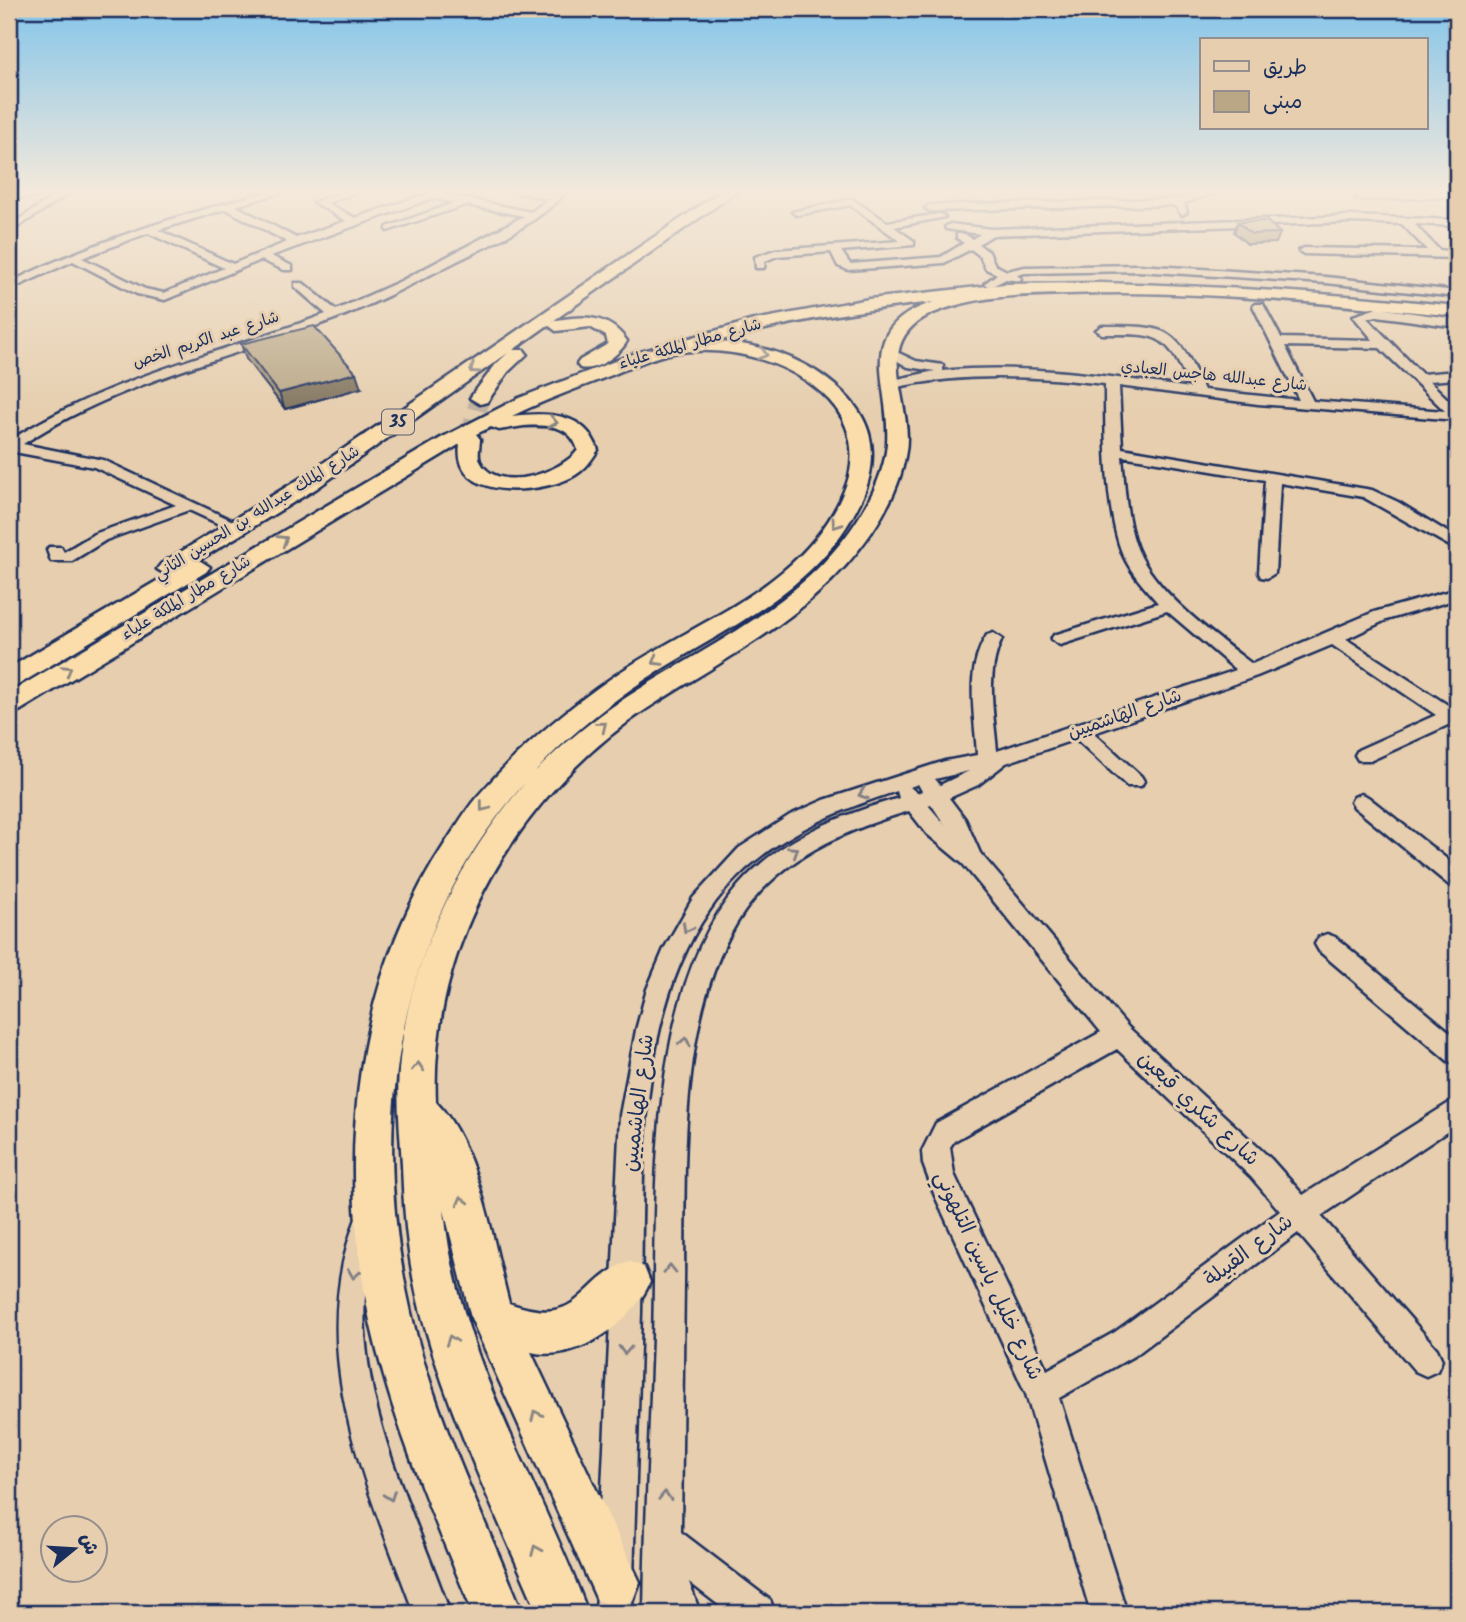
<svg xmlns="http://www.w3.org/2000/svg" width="1466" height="1622" font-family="Kalam,'Playpen Sans Arabic',sans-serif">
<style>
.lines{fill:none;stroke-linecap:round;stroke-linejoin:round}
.highway-tunnel{stroke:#bdae9e;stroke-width:20;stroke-dasharray:20 10;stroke-linecap:butt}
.minor-casing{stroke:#1b2f5e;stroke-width:5}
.highway-casing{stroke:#1b2f5e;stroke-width:5}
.minor{fill:#e6ceae;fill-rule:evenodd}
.highway{fill:#faddab;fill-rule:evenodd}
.wall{fill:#9f9073;stroke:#1b2f5e;stroke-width:2}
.shaded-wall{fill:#82755e;stroke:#1b2f5e;stroke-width:2}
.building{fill:#b9a786;stroke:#1b2f5e;stroke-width:2}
.oneway{stroke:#8a8684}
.oneway2{stroke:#807e86}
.labels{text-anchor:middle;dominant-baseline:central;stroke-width:6;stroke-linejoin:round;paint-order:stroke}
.far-street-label{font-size:16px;fill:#1b2f5e;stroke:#e6ceae}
.shield{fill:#e6ceae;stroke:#585f76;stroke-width:2}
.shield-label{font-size:16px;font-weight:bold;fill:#1b2f5e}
.street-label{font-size:18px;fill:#1b2f5e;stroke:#e6ceae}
.near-street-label{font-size:21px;fill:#1b2f5e;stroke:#e6ceae}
</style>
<rect width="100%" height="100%" fill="#e6ceae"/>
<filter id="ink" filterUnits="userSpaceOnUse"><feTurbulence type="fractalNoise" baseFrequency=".0143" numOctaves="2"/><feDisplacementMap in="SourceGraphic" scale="14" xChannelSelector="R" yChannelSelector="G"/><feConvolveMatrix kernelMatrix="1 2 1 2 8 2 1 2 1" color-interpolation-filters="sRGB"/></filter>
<g filter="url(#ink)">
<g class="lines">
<path class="highway-tunnel" d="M 470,439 L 480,398"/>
<g class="minor-casing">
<path id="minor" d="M 39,190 L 74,190 L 9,233 L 9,226 L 57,194 L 9,199 L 9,193 Z
M 274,190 L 289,190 L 236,206 L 296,238 L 346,221 L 314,202 L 349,190 L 363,190 L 327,203 L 355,218 L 438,190 L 452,190 L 443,194 L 531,212 L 548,199 L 507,190 L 553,194 L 558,190 L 568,190 C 539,223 496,242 457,261 C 416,282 375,304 332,320 C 227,359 118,382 23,444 L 103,460 L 246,527 L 244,530 L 232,530 L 189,510 L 106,540 L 72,561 L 51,561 L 47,550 L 49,547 L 61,547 L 64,552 L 94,534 L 176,505 L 94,467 L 9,451 L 9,441 C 107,378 217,354 326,314 L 295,287 L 295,283 L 303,283 L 336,310 L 401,281 L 524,216 L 466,205 L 387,231 L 387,227 L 454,203 L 433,198 L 271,256 L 292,266 L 292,270 L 284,270 L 261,260 L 165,300 L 137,294 L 73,261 L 9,290 L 9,283 C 94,240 185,214 274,190 ZM 226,209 L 287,242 L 233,264 L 158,230 ZM 148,233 L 224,268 L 164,293 L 145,289 L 82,258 Z
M 1208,190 L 1223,190 L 1184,203 L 1187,212 L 1182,215 L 1174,205 L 930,211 L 925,208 L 930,205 L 1177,199 Z
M 1457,191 L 1457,197 L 1361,200 L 1356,197 L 1361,194 Z
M 852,199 L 887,222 L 940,214 L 945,217 L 894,227 L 914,241 L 914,245 L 841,251 L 850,264 L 941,257 L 964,243 L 957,238 L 957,234 L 965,234 L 972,239 L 980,234 L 946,229 L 945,227 L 950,224 L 991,229 L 1352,216 L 1457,220 L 1457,226 L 1414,224 L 1439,250 L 1457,252 L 1457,258 L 1304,254 L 1299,251 L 1304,248 L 1427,250 L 1402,224 L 1352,222 L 993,235 L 978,244 L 989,252 L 995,265 L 1007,271 L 1025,267 L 1138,265 L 1326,277 L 1457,291 L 1457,297 L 1326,283 L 1138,271 L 1025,273 L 1017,275 L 1022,279 L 1020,281 L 1006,279 L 990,287 L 984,284 L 997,274 L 986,269 L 980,256 L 971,249 L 944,263 L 848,270 L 838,266 L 831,252 L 777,256 L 765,261 L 764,268 L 756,268 L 755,257 L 775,250 L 900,241 L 850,205 L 797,215 L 792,212 Z
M 1255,304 L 1263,304 L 1281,338 L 1373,340 L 1353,316 L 1377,308 L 1457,319 L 1457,327 L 1377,316 L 1367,318 L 1422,374 L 1457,371 L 1457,379 L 1429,381 L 1457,408 L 1457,420 L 1258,404 L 1119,386 L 1122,448 L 1372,490 L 1398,502 L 1457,538 L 1457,550 L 1363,497 L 1280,483 L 1275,573 L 1267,578 L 1261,577 L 1259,573 L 1265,480 L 1122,456 C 1125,488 1126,528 1141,557 C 1162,597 1215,636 1252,664 L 1374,612 L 1457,589 L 1457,599 L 1386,620 L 1346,639 L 1457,711 L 1457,727 L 1450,724 L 1372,760 L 1358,760 L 1355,755 L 1358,750 L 1436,715 L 1332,645 L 1257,676 L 1094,733 L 1141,776 L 1144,781 L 1141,786 L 1127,786 L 1076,739 L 1006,763 L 978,785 L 949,798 L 965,819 L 980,853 L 1128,1027 L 1271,1159 L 1303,1195 L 1457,1098 L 1457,1125 L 1321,1216 L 1437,1349 L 1442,1360 L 1437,1371 L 1426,1376 L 1415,1371 L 1298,1233 L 1137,1354 L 1059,1398 L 1127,1613 L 1091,1613 L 1026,1394 L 935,1196 L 923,1164 L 922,1151 L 936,1123 L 1101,1032 L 963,864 L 927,834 L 909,811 C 852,828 793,852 754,899 C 675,994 686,1166 684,1283 C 683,1366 682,1449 681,1532 L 770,1600 L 775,1613 L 729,1613 L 689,1582 L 700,1613 L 644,1613 C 645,1522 650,1430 653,1339 C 657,1203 644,994 739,885 C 779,839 841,815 899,798 L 897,791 C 824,815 754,845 709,911 C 633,1021 644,1184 641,1312 C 638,1412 635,1513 632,1613 L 596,1613 L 620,1115 L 636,1030 L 647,989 L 664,949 L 693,898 L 739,848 L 790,815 L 824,800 L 945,761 L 977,755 C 975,715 964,670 987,635 L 993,633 L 1002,639 C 985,674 994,714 997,751 L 1236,670 L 1167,611 L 1060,645 L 1051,639 L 1054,635 L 1158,603 C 1145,588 1131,573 1123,555 C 1105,513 1105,431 1105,384 C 1033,376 964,372 893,388 L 888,387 L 888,381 L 935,371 L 908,367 L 882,352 L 888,348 L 916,361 L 943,365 L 943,371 C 1026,363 1108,376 1190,388 C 1167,332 1159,334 1102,334 L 1096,330 L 1102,326 C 1168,326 1176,326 1204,390 L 1299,400 L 1253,306 ZM 1285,346 L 1380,348 L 1445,411 L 1313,401 ZM 969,771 L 940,785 L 935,779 ZM 918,784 L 922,791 L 917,793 L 910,787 ZM 931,804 L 945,825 L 928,805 ZM 1117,1049 L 1251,1177 L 1280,1211 L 1115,1332 L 1047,1370 L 954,1174 L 950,1147 L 954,1141 Z
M 1361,794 L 1368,797 L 1457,867 L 1457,888 L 1449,885 L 1354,807 L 1351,802 L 1354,797 Z
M 1327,934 L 1335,937 L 1457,1038 L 1457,1064 L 1448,1061 L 1319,951 L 1315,944 L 1319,937 Z
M 369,1207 L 379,1211 C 386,1227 376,1245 371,1262 C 361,1294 364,1336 369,1369 C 382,1454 422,1532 450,1613 L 414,1613 C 366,1483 302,1349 359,1211 Z"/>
</g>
<g class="highway-casing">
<path id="highway" d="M 723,190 L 739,190 L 553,321 C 583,315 608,314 627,341 C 620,355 595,372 580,368 L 577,364 L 580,360 L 608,344 L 606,336 L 590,327 L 556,331 L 548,325 L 513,350 L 524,350 L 527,354 L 508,372 L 487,402 L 480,404 L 470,398 L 496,364 L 508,353 L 317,488 L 199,560 L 210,567 L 206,572 L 18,685 L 9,688 L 9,668 L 167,575 L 157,569 L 161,564 L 301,478 Z
M 1100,283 C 1220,286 1338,294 1457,306 L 1457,316 C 1327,304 1198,289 1067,294 C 1021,295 974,295 931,314 C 869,343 914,401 906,451 C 900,494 874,533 846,565 C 791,627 717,663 648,708 C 518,794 429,944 436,1102 C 479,1146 493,1243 509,1303 C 582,1329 576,1283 629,1261 L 644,1267 L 650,1282 C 633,1323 576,1363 531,1352 L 640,1582 L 633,1600 L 615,1607 L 597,1600 L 471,1318 L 444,1210 C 458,1357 538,1478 588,1613 L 538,1613 C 498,1519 453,1426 425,1327 C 409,1273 404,1221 402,1165 C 400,1129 396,1094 400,1059 C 411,956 458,861 525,783 C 382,941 365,1164 424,1362 C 450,1448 489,1530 523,1613 L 473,1613 C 434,1519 393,1425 371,1326 C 336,1162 352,984 446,842 C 456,827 465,811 476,798 C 516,752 561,713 610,679 C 693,621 810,587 847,483 C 857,453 850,422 829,400 C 792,361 732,346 680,352 C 656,355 633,366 612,375 C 578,388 544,400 512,416 C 547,412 585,412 598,450 C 591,461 584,471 572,477 C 539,494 452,502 460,444 L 19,711 L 9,714 L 9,693 L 441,438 L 519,398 L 633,354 L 754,320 L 869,299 L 1005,284 ZM 934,302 C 851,328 891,382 887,443 C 885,471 871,499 856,522 C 802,604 710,644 630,695 C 595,717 564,743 535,772 C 563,741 597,713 631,689 C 715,631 819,596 863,496 C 876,466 876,433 855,406 C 821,364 768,343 715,342 C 787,321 860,310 934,302 ZM 524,426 C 547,425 570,424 578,450 C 561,473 496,495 480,461 C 477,454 480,446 480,439 L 476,434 L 491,427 L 499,430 Z"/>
</g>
<use href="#minor" class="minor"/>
<use href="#highway" class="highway"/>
</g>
<path class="wall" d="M 1238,222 L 1280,233 L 1276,243 L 1247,244 L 1234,232 Z
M 241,344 L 361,388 L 285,409 L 246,359 Z"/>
<path class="shaded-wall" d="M 356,373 L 361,388 L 285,409 L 279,393 Z"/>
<path class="building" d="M 1267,221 L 1280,233 L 1251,234 L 1238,222 Z
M 314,326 L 356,373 L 279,393 L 241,344 Z"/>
<defs><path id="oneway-chevron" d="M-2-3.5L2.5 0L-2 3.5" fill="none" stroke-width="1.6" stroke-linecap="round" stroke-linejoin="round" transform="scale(1.75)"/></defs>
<g class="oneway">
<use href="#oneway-chevron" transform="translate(763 354) rotate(16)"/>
<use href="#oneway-chevron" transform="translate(474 369) rotate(145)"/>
<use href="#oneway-chevron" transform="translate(553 422) rotate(11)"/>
<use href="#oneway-chevron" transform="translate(836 524) rotate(125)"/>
<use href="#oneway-chevron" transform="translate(283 540) rotate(-31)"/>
<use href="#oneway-chevron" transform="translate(657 661) rotate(149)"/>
<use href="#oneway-chevron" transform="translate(67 670) rotate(-31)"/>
<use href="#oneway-chevron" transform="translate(602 726) rotate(-39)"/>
<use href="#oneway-chevron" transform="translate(484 807) rotate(128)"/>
<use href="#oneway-chevron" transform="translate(418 1067) rotate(-86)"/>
<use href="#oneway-chevron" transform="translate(462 1201) rotate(-105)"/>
<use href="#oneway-chevron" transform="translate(451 1340) rotate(-109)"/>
<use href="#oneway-chevron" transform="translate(536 1415) rotate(-115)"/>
<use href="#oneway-chevron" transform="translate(536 1550) rotate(-113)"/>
</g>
<g class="oneway2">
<use href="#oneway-chevron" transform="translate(863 794) rotate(161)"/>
<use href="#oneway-chevron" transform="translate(794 851) rotate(-33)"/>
<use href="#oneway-chevron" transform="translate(687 928) rotate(119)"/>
<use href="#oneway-chevron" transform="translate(685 1042) rotate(-78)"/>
<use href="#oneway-chevron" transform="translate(670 1269) rotate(-90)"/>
<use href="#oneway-chevron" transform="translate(354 1274) rotate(99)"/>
<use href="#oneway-chevron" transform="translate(625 1350) rotate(93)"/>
<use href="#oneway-chevron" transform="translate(390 1496) rotate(70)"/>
<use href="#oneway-chevron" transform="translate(665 1496) rotate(-89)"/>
</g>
</g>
<linearGradient id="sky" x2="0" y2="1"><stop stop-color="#84c5ea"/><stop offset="0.46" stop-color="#f4e9db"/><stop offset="1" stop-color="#f4e9db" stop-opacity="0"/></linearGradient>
<rect width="1466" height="417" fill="url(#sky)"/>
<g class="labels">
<g class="far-street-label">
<text transform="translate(206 340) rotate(-18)">شارع عبد الكريم الخص</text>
<text transform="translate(690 344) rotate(-16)">شارع مطار الملكة علياء</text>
<text transform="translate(1214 376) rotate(6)">شارع عبدالله هاجس العبادي</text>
<text transform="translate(257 513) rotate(-32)">شارع الملك عبدالله بن الحسين الثاني</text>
<text transform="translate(186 598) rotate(-31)">شارع مطار الملكة علياء</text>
</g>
<rect class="shield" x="382" y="409.5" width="32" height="25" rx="5"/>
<g class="shield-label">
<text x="398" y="422">35</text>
</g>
<g class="street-label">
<text transform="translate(1125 715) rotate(-19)">شارع الهاشميين</text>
</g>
<g class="near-street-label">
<text transform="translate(639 1103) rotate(-83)">شارع الهاشميين</text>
<text transform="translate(1198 1109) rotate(43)">شارع شكري قبعين</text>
<text transform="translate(1249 1251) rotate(-37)">شارع القبيلة</text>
<text transform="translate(988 1276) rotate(65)">شارع خليل ياسين التلهوني</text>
</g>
</g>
<rect width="1466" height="1622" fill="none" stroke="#e6ceae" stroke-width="35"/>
<rect x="18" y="18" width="1431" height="1587" fill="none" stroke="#1b2f5e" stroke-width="2.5" filter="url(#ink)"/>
<rect x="1200" y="38" width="228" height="91" fill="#e6ceae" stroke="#958e8e" stroke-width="2"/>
<rect x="1214" y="61" width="35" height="10" fill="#e6ceae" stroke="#958e8e" stroke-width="2"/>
<text x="1263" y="74" font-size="21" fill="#1b2f5e">طريق</text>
<rect x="1214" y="91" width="35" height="21" fill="#b9a786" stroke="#958e8e" stroke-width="2"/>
<text x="1263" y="108" font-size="21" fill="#1b2f5e">مبنى</text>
<g transform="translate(74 1549) rotate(72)"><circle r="33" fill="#e6ceae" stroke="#958e8e" stroke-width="2"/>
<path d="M0-5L12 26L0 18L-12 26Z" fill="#1b2f5e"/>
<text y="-10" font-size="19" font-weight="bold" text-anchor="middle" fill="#1b2f5e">ش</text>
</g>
</svg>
